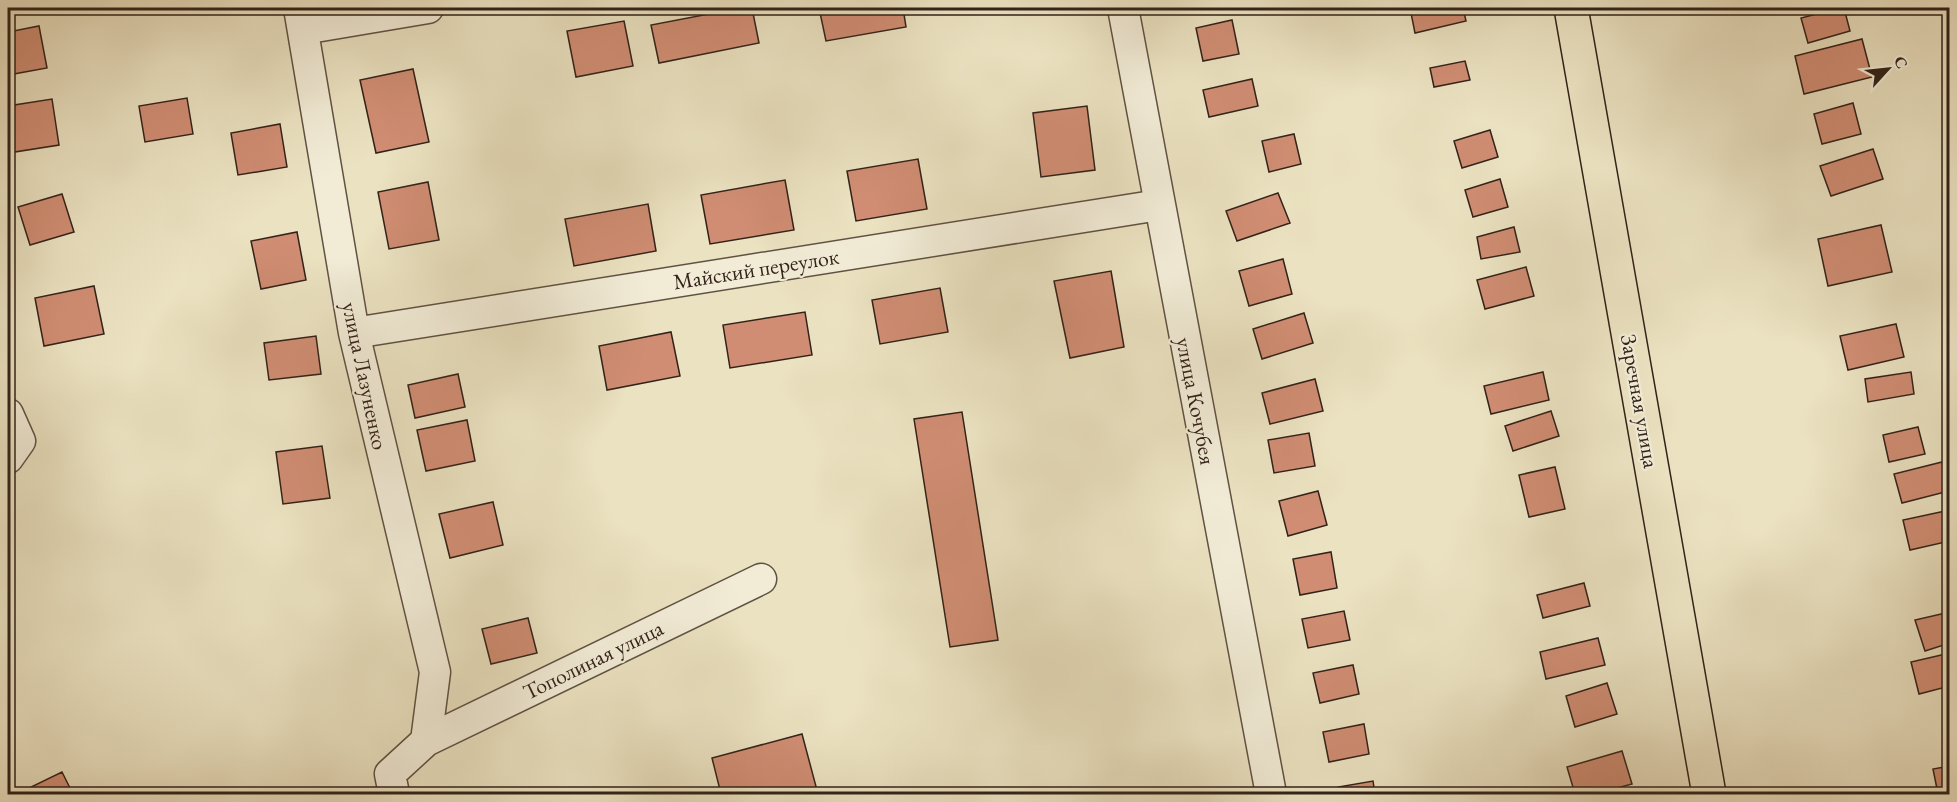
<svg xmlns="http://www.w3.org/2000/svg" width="1957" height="802" font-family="'EB Garamond',serif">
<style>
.building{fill:#d08d73;stroke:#322219;stroke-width:1.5}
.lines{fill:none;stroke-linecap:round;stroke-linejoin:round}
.minor-casing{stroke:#605243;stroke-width:33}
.major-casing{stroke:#322219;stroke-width:36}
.minor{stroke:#f2ecd7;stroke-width:30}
.major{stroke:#ebe2c1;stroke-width:33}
.labels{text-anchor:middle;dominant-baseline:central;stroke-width:4.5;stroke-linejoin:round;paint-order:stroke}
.street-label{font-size:22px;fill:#322219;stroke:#f2ecd7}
</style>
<rect width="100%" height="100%" fill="#ebe2c1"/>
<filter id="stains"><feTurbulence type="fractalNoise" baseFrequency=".00333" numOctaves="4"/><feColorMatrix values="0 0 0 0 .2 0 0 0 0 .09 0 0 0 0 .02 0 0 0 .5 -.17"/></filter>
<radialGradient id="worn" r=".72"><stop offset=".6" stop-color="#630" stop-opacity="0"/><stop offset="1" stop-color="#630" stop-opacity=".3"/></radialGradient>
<path class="building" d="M 8,8 L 25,8 L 25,10 L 8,14 Z
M 740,8 L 752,8 L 759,43 L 659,63 L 651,25 Z
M 819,8 L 903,8 L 906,27 L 826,41 Z
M 1410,8 L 1463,8 L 1466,21 L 1415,33 Z
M 1840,8 L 1844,8 L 1850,31 L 1808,43 L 1801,18 Z
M 1232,20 L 1239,54 L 1203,61 L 1196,28 Z
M 624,21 L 633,66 L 576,77 L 567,31 Z
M 39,26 L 47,68 L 8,75 L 8,32 Z
M 1862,39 L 1872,77 L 1804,94 L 1795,56 Z
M 1465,61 L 1470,80 L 1434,87 L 1430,68 Z
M 413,69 L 429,142 L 376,153 L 360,80 Z
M 1252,79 L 1258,106 L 1209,117 L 1203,90 Z
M 187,98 L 193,134 L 145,142 L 139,106 Z
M 52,99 L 59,145 L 8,153 L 8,106 Z
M 1853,103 L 1861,134 L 1822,144 L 1814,114 Z
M 1087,106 L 1095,170 L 1041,177 L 1033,113 Z
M 280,124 L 287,167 L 238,175 L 231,133 Z
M 1490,130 L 1498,157 L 1462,168 L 1454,141 Z
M 1294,134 L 1301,164 L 1269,172 L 1262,141 Z
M 1873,149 L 1883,179 L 1831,196 L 1820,166 Z
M 918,159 L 927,209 L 856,221 L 847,171 Z
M 1500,179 L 1508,207 L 1473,217 L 1465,190 Z
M 785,180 L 794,230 L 710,244 L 701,195 Z
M 428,182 L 439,240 L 389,249 L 378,192 Z
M 1278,193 L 1290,223 L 1237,241 L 1226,211 Z
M 62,194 L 74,232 L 30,245 L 18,207 Z
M 648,204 L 656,251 L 574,266 L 565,219 Z
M 1881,225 L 1892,272 L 1828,286 L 1818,239 Z
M 1514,227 L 1520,252 L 1481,259 L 1477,237 Z
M 297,232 L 306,280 L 261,289 L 251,241 Z
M 1283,259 L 1292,294 L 1249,306 L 1239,271 Z
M 1526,267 L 1534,296 L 1485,309 L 1477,280 Z
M 1111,271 L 1124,347 L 1070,358 L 1054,281 Z
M 94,286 L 104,334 L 44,346 L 35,298 Z
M 940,288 L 948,332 L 880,344 L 872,300 Z
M 805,312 L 812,355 L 730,368 L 723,325 Z
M 1304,313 L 1313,343 L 1262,359 L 1253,329 Z
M 1896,324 L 1904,357 L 1848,370 L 1840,336 Z
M 671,332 L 680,376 L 607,390 L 599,346 Z
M 316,336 L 321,374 L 269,380 L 264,343 Z
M 1543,372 L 1549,400 L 1491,414 L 1484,386 Z
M 1911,372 L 1914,394 L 1868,402 L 1865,379 Z
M 458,374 L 465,407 L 415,418 L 408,385 Z
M 1315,379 L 1323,411 L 1270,424 L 1262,393 Z
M 1551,411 L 1559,436 L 1513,451 L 1505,426 Z
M 962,412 L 998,640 L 950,647 L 914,419 Z
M 467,420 L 475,461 L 426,471 L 417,430 Z
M 1918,427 L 1925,454 L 1889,462 L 1883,435 Z
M 1309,433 L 1315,466 L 1274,473 L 1268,440 Z
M 322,446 L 330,498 L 283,504 L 276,452 Z
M 1942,462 L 1949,491 L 1902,503 L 1894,474 Z
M 1555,467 L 1565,509 L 1529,517 L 1519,475 Z
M 1318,491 L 1327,525 L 1288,536 L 1279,501 Z
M 493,502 L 503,545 L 450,558 L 439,514 Z
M 1950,510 L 1950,541 L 1910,550 L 1903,520 Z
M 1331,552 L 1337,588 L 1300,595 L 1293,559 Z
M 1584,583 L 1590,606 L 1543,618 L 1537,595 Z
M 1344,611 L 1350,640 L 1308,648 L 1302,619 Z
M 1950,612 L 1950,643 L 1925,651 L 1915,620 Z
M 528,618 L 537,653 L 491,664 L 482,629 Z
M 1598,638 L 1605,665 L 1546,679 L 1540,652 Z
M 1950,653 L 1950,686 L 1919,694 L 1911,662 Z
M 1353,665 L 1359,694 L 1320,703 L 1313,673 Z
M 1607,683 L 1617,714 L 1575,727 L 1566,696 Z
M 1364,724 L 1369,754 L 1329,762 L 1323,732 Z
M 802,734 L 818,794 L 721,794 L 712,758 Z
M 1622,751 L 1632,784 L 1595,794 L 1575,794 L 1567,767 Z
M 1950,766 L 1950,794 L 1938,794 L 1933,769 Z
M 62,772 L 73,794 L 32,794 L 29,788 Z
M 1373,781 L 1375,794 L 1339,794 L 1338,787 Z"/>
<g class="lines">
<g class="minor-casing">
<path id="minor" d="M 299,8 L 354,333 L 435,672 L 426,741
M 1123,8 L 1271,794
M 303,29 L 428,8
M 354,333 L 1159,205
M 8,414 L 20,441 L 8,458
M 394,794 L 390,774 L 426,741 L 761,579"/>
</g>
<g class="major-casing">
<path id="major" d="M 1571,8 L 1709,794"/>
</g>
<use href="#minor" class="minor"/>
<use href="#major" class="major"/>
</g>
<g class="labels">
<g class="street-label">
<text transform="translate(756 269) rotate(-9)">Майский переулок</text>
<text transform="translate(365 376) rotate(78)">улица Лазуненко</text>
<text transform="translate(1196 401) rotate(79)">улица Кочубея</text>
<text transform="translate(1640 401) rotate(80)">Заречная улица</text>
<text transform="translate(593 660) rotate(-26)">Тополиная улица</text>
</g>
</g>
<rect width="1957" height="802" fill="none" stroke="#ebe2c1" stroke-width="30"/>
<rect x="9" y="9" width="1939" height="784" fill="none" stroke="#322219" stroke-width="3"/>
<rect x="15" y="15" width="1927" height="772" fill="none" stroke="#322219" stroke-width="1.5"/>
<g transform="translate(1888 69) rotate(63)" stroke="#f2ecd7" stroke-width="4.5" paint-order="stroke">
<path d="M0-4.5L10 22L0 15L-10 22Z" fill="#322219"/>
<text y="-9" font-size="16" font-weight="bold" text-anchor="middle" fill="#322219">С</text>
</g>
<rect width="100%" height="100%" filter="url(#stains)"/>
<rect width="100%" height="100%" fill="url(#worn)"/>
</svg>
